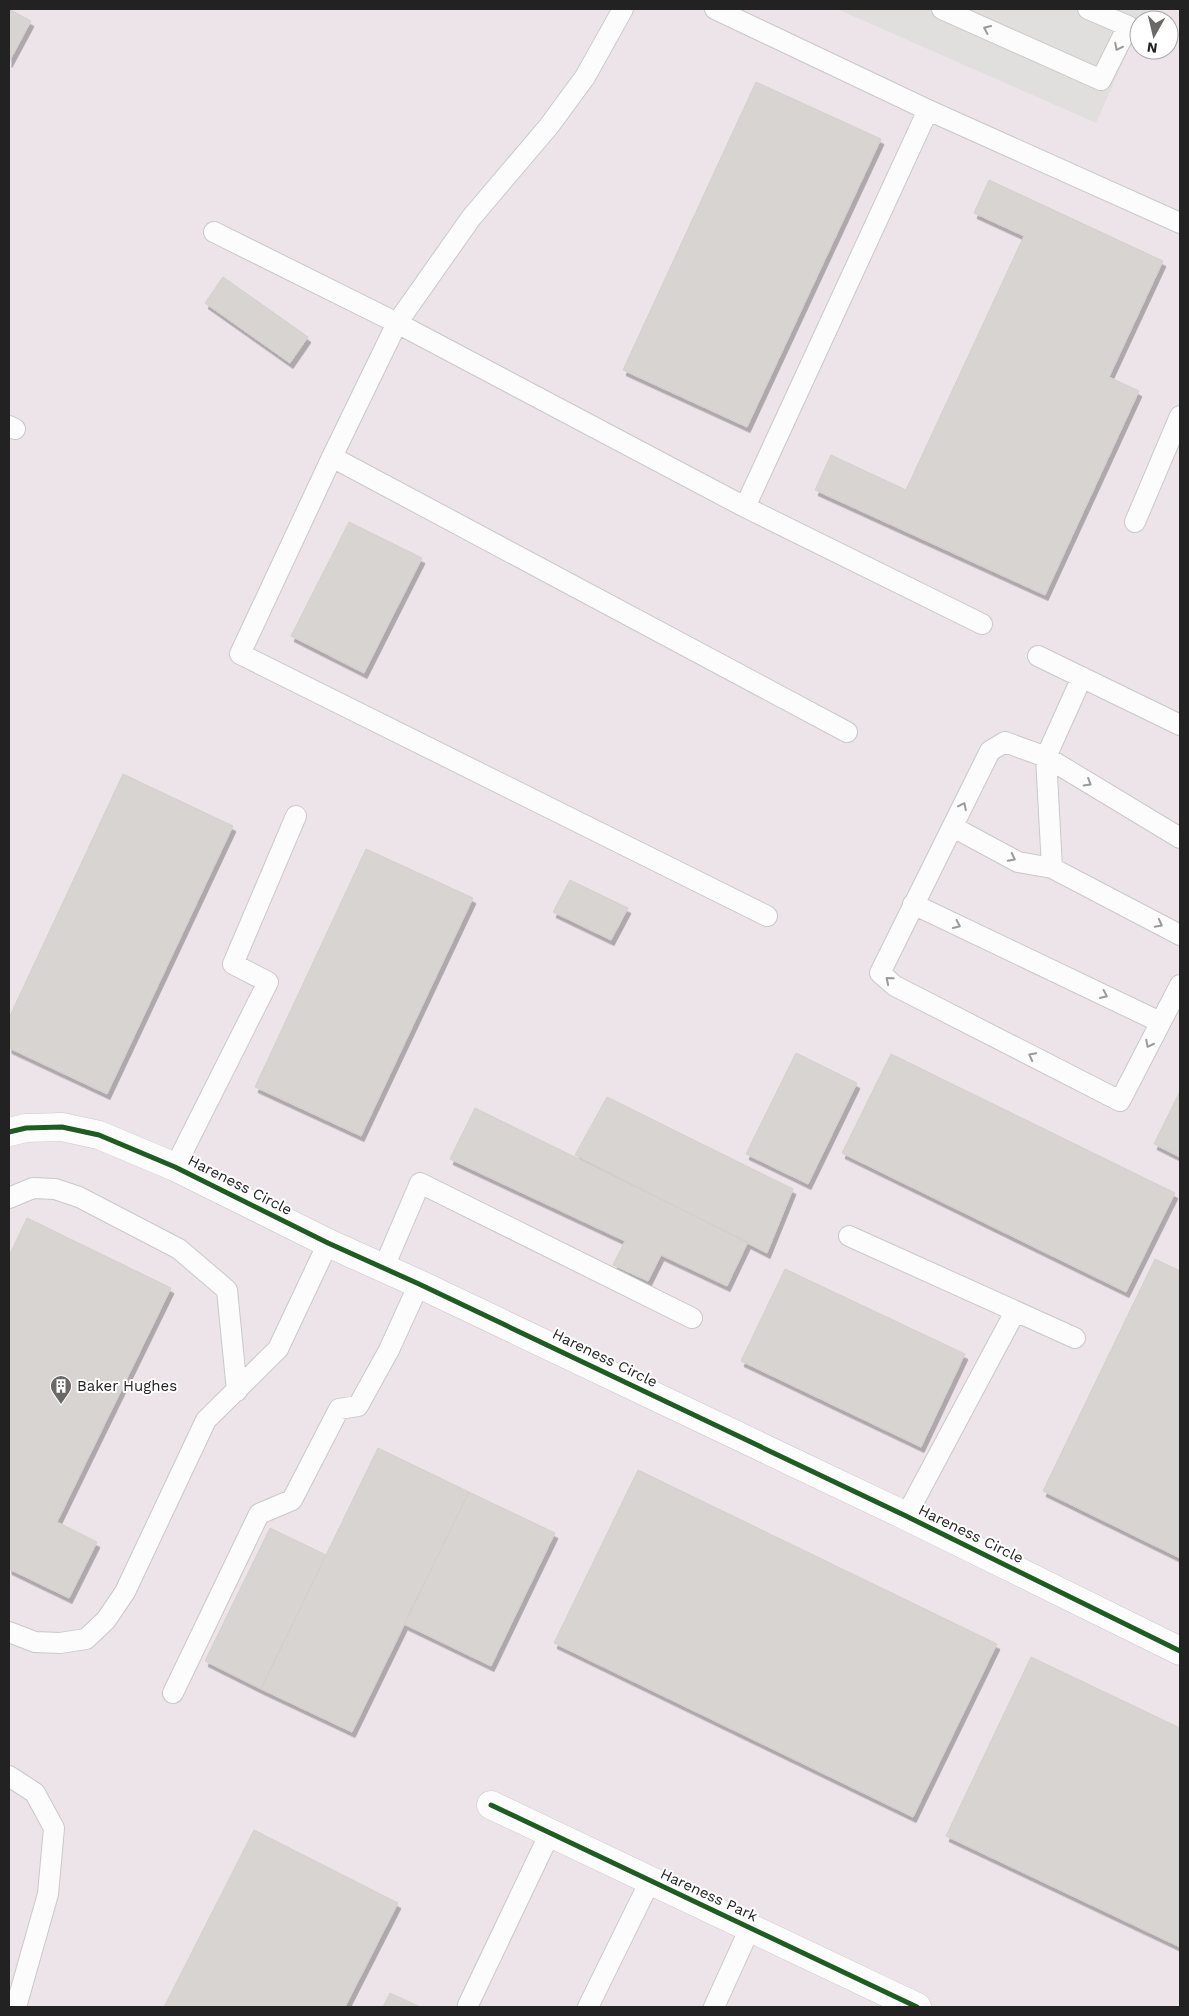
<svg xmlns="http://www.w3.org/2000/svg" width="1189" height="2016" font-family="'Work Sans',sans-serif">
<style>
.industrial{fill:#ede4e9;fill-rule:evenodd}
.parking{fill:#e0dfde}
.building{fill:#d7d4d2;stroke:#d3d0cc;filter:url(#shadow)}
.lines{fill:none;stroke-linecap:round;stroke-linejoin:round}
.lane-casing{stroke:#c9c8c7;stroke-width:22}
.street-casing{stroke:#c9c8c7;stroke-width:29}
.lane{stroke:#fdfcfc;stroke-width:20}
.street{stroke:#fdfcfc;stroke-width:28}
.cycleway-casing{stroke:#fff;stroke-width:8}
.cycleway{stroke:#1b5e20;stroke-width:5}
.oneway{stroke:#9a9a9a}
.labels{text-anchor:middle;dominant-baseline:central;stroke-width:4;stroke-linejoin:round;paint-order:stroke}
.street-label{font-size:15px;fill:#222;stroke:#fff}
.poi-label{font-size:15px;fill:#222;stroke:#fff;text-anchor:start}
</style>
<defs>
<filter id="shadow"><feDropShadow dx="3" dy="5.5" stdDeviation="0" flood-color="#0004"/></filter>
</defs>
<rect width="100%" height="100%" fill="#f0eeeb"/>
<path class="industrial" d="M 9,9 L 1180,9 L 1180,2007 L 9,2007 ZM 1139,20 L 1169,20 L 1169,50 L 1139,50 Z"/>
<path class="parking" d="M 837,9 L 1147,9 L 1142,20 L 1139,20 L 1139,26 L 1096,123 Z"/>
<path class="building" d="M 9,9 L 31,21 L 9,62 Z
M 756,82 L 881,139 L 747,427 L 623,370 Z
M 989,180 L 1163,261 L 1109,377 L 1139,391 L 1045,595 L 815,490 L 831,455 L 906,490 L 1024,236 L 974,213 Z
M 223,277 L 308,337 L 290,363 L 205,303 Z
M 349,522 L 422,558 L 364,673 L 291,636 Z
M 123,774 L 233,826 L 107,1094 L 9,1048 L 9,1018 Z
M 366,849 L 473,898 L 361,1136 L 255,1087 Z
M 570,880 L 628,908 L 611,940 L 553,912 Z
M 796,1053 L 857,1083 L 808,1184 L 746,1154 Z
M 891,1054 L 1175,1193 L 1126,1292 L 842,1153 Z
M 1180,1091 L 1180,1157 L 1154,1144 Z
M 607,1097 L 793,1189 L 767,1253 L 575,1155 Z
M 475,1108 L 748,1242 L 727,1286 L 661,1255 L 648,1281 L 613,1265 L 625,1241 L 450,1159 Z
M 27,1218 L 171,1288 L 57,1522 L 97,1542 L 69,1598 L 9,1569 L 9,1256 Z
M 1155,1259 L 1180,1271 L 1180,1558 L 1043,1491 Z
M 785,1269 L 965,1354 L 921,1447 L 741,1361 Z
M 378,1448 L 469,1492 L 352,1732 L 261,1689 Z
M 638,1470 L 997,1644 L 913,1817 L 554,1643 Z
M 469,1492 L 555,1533 L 491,1666 L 404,1624 Z
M 270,1528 L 326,1555 L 261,1689 L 205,1661 Z
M 1031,1657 L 1180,1728 L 1180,1947 L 946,1836 Z
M 254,1830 L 398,1903 L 345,2007 L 164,2007 Z
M 390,1993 L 420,2007 L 383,2007 Z"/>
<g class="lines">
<g class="lane-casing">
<path id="lane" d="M 623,9 L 585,77 L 549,126 L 471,218 L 397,323 L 745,507 L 982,624
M 715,9 L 928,110 L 1180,223
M 942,9 L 1101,80 L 1128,26 L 1088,9
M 214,232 L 397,323 L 332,457 L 240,654 L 767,916
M 9,426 L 15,429
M 332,457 L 847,732
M 745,507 L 928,110
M 1135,522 L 1180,416
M 1038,656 L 1180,725
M 953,827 L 1018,862 L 1052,868 L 1180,935
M 1180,838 L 1046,757 L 1005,742 L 990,751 L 880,973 L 895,986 L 1120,1101 L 1180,985
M 1052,868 L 1046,757 L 1082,677
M 913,904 L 1160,1022
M 175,1167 L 268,982 L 233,964 L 296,816
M 9,1198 L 33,1188 L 55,1189 L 79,1197 L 179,1249 L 227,1290 L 237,1391
M 849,1236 L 1075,1338
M 384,1267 L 420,1183 L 692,1318
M 906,1516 L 1015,1312
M 9,1632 L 35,1642 L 60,1643 L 86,1639 L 106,1620 L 125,1592 L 206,1420 L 278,1349 L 328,1243
M 173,1693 L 259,1514 L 292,1500 L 339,1409 L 358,1406 L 389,1350 L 419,1284
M 9,1776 L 35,1793 L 54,1828 L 48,1894 L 16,2007
M 468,2005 L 550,1833
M 588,2007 L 650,1881
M 714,2007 L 750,1928"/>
</g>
<g class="street-casing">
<path id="street" d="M 9,1132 L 26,1128 L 62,1127 L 99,1135 L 175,1167 L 328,1243 L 419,1284 L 906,1516 L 1180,1651
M 491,1805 L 917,2007"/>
</g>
<use href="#lane" class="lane"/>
<use href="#street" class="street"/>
<g class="cycleway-casing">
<path id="cycleway" d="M 9,1132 L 26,1128 L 62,1127 L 99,1135 L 175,1167 L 328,1243 L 419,1284 L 906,1516 L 1180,1651
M 491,1805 L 917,2007"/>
</g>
<use href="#cycleway" class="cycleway"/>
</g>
<defs><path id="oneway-chevron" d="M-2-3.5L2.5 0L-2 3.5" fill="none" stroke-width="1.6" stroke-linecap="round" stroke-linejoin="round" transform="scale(1.25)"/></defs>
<g class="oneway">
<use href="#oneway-chevron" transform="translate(987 29) rotate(-156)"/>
<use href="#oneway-chevron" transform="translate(1118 47) rotate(116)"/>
<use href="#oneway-chevron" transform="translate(1088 783) rotate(31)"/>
<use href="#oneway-chevron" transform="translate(963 806) rotate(-64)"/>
<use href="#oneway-chevron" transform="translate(1012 858) rotate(27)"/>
<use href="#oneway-chevron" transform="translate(1159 924) rotate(28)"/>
<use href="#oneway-chevron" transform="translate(957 925) rotate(25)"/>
<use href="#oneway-chevron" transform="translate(889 980) rotate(-140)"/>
<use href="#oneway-chevron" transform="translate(1104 995) rotate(25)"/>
<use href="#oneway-chevron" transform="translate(1149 1044) rotate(117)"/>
<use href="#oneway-chevron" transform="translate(1032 1056) rotate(-153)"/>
</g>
<defs>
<g id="building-pin" transform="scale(1.125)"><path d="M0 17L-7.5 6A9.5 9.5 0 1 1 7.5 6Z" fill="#6a6968" stroke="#fff"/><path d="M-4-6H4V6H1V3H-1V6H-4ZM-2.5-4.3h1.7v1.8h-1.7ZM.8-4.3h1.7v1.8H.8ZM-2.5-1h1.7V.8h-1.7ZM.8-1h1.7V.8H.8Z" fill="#fff"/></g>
</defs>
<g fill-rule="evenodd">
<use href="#building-pin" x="61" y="1386"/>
</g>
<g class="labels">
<g class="street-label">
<text transform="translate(240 1185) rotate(27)">Hareness Circle</text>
<text transform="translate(605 1358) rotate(26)">Hareness Circle</text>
<text transform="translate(971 1534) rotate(26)">Hareness Circle</text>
<text transform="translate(709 1895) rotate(25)">Hareness Park</text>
</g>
<g class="poi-label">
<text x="77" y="1386">Baker Hughes</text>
</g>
</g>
<rect width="1189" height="2016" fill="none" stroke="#222222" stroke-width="20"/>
<g transform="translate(1154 35) rotate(188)"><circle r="24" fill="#ffffff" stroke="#a7a7a7"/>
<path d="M0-4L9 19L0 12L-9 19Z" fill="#6a6968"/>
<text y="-8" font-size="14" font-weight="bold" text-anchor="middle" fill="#222222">N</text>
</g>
</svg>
